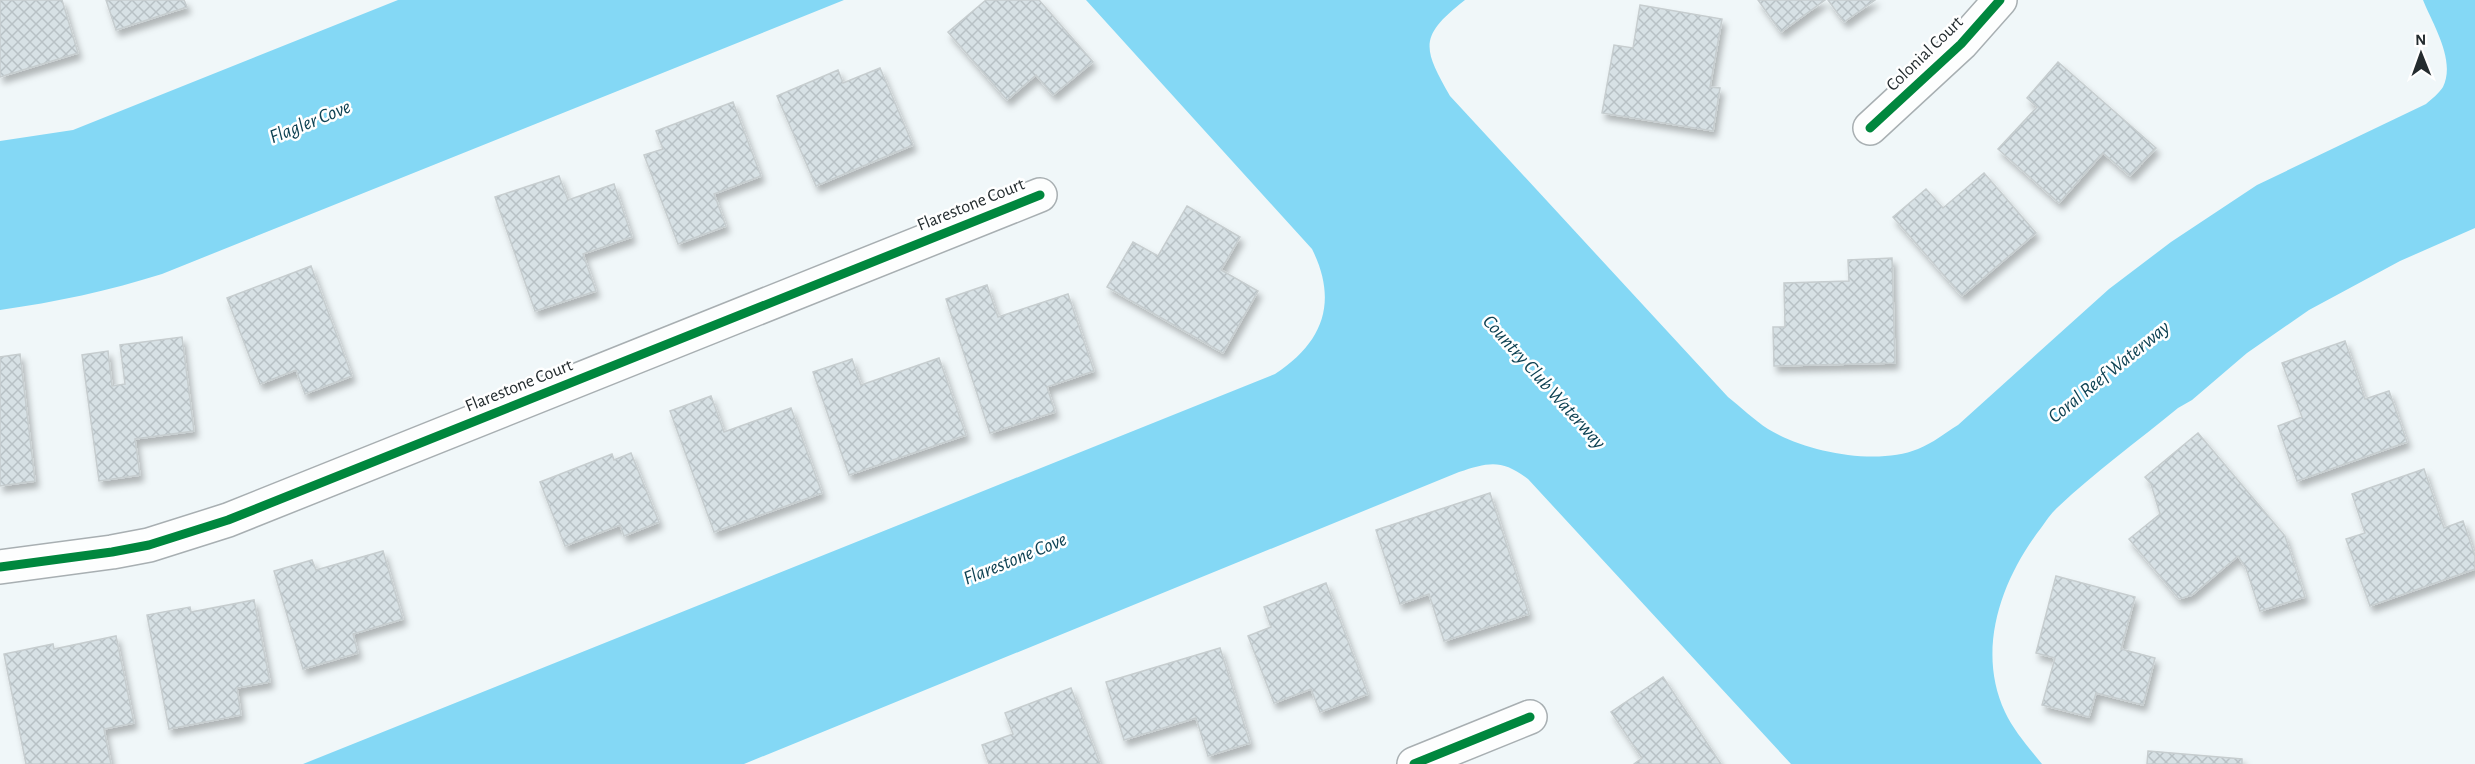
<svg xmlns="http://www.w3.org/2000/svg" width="2475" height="764" font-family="'Alegreya Sans',sans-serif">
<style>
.water{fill:#84d8f5}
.building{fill:url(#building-cross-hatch);stroke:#c6cdcf;stroke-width:1.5;filter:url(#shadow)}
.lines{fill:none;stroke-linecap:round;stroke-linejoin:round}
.minor-casing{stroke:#a8afb2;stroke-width:36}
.minor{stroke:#fdfefe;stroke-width:33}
.cycleway-casing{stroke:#fff;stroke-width:13}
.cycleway{stroke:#00873e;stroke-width:9}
.labels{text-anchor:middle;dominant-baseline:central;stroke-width:5;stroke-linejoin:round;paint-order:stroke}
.street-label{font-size:18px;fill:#242c2f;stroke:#fff}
.water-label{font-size:20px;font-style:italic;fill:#0e4253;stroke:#fff}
</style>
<defs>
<pattern id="building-cross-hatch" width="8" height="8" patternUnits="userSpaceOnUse" patternTransform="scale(1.5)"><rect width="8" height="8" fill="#d7e1e5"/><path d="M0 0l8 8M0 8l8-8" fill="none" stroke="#b8c1c5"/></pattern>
<filter id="shadow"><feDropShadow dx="3.5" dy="6" stdDeviation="3" flood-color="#0004"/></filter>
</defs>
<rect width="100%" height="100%" fill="#f0f7f9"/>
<path class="water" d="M 398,0 L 844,0 L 162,274 C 108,291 56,302 0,310 L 0,141 L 73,130 Z
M 1086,0 L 1465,0 C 1419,36 1422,47 1450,96 L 1728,397 C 1741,407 1754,420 1768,429 C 1806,452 1876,466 1918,449 C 1933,443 1945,433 1958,425 L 2109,289 L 2171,242 L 2257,185 L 2426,104 C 2432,99 2439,93 2443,87 C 2456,60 2433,25 2423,0 L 2475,0 L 2475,228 L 2400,261 L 2309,310 L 2247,353 L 2192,400 L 2178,408 C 2138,441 2095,472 2058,507 C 2051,513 2046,521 2041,528 C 2001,580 1976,650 2005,712 C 2014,731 2029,748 2042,764 L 1791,764 L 1528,479 C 1502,459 1489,462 1459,472 L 744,764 L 303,764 L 1275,374 C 1324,342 1338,301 1312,249 Z"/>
<path class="building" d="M 0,0 L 62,0 L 78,53 L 0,77 Z
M 106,0 L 184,0 L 187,7 L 116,30 Z
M 986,0 L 1039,0 L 1093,62 L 1053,95 L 1036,75 L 1007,100 L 948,32 Z
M 1758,0 L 1825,0 L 1781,32 Z
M 1828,0 L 1875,0 L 1844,22 Z
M 1640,5 L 1722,19 L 1710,87 L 1720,88 L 1713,131 L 1602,113 L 1614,45 L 1633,48 Z
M 2058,62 L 2156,148 L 2130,176 L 2103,153 L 2059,203 L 1998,149 L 2037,107 L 2027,98 Z
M 880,68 L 913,145 L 816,186 L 777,96 L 838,70 L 843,83 Z
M 733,102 L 761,176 L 714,194 L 726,226 L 678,244 L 644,155 L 663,149 L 656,131 Z
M 1984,173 L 2036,233 L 1962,296 L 1893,217 L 1926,189 L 1943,208 Z
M 559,176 L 568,200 L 614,184 L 632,237 L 583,254 L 596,291 L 535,311 L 495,197 Z
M 1187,206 L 1240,237 L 1221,270 L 1258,291 L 1223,353 L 1107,287 L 1133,242 L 1158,256 Z
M 1892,258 L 1895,363 L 1774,366 L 1773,327 L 1785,327 L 1784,283 L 1849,281 L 1848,260 Z
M 311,266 L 352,376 L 305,394 L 296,370 L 260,384 L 227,298 Z
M 987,285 L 998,317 L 1068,294 L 1094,371 L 1047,387 L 1055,412 L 990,433 L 946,299 Z
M 182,337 L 194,431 L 135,439 L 140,475 L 99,481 L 82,355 L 108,351 L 112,386 L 125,384 L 120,345 Z
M 2345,341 L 2365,399 L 2389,391 L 2407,442 L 2297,481 L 2278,426 L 2302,417 L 2282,363 Z
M 20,354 L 35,481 L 0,486 L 0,357 Z
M 939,358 L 966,435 L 849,475 L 813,372 L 852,359 L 861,385 Z
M 711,396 L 724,432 L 791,408 L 822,493 L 714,532 L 670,411 Z
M 2198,433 L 2285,536 L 2305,597 L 2260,611 L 2246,568 L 2238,556 L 2192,595 L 2179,599 L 2129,539 L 2160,514 L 2151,484 L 2145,477 Z
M 631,453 L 659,522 L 624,536 L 620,525 L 565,546 L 540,482 L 612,454 L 614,460 Z
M 2424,469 L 2444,528 L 2463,521 L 2475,556 L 2475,569 L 2370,606 L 2346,539 L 2365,533 L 2352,494 Z
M 1490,493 L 1529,614 L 1444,641 L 1429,594 L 1400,604 L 1376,530 Z
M 383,551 L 403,619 L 353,634 L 358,653 L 303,669 L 274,571 L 312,560 L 316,570 Z
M 2056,576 L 2135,597 L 2121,649 L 2155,658 L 2143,705 L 2096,693 L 2089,717 L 2042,705 L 2055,658 L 2036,653 Z
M 1326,583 L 1368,694 L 1320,712 L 1311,689 L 1274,703 L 1248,636 L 1271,627 L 1264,607 Z
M 254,600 L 270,682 L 237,688 L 241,715 L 169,729 L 147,615 L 190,607 L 191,612 Z
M 116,636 L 134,723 L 104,729 L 111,764 L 26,764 L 4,654 L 53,644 L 54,649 Z
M 1220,648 L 1250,743 L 1208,756 L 1196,718 L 1124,740 L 1106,682 Z
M 1663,677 L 1721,764 L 1634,764 L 1642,758 L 1611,712 Z
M 1071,688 L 1100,764 L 989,764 L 982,745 L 1013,734 L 1005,713 Z
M 2148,751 L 2242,759 L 2242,764 L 2147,764 Z"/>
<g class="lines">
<g class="minor-casing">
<path id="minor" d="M 1870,128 L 1961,44 L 2000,0
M 0,567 L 112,552 L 149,545 L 228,520 L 1040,195
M 1414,764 L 1530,717"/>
</g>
<use href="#minor" class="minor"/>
<g class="cycleway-casing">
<path id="cycleway" d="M 1870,128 L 1961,44 L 2000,0
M 0,567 L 112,552 L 149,545 L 228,520 L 1040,195
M 1414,764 L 1530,717"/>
</g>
<use href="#cycleway" class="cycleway"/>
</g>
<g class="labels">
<g class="street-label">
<text transform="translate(1925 54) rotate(-44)">Colonial Court</text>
<text transform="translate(971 205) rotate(-22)">Flarestone Court</text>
<text transform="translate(519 386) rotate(-22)">Flarestone Court</text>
</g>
<g class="water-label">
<text transform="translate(310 122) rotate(-22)">Flagler Cove</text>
<text transform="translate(2109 372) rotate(-39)">Coral Reef Waterway</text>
<text transform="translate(1544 382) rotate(48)">Country Club Waterway</text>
<text transform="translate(1015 559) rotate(-22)">Flarestone Cove</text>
</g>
</g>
<g transform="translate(2421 54) rotate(359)" stroke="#ffffff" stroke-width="4.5" paint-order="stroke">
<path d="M0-4.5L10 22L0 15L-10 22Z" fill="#242c2f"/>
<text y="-9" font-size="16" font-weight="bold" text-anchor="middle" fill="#242c2f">N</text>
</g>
</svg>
